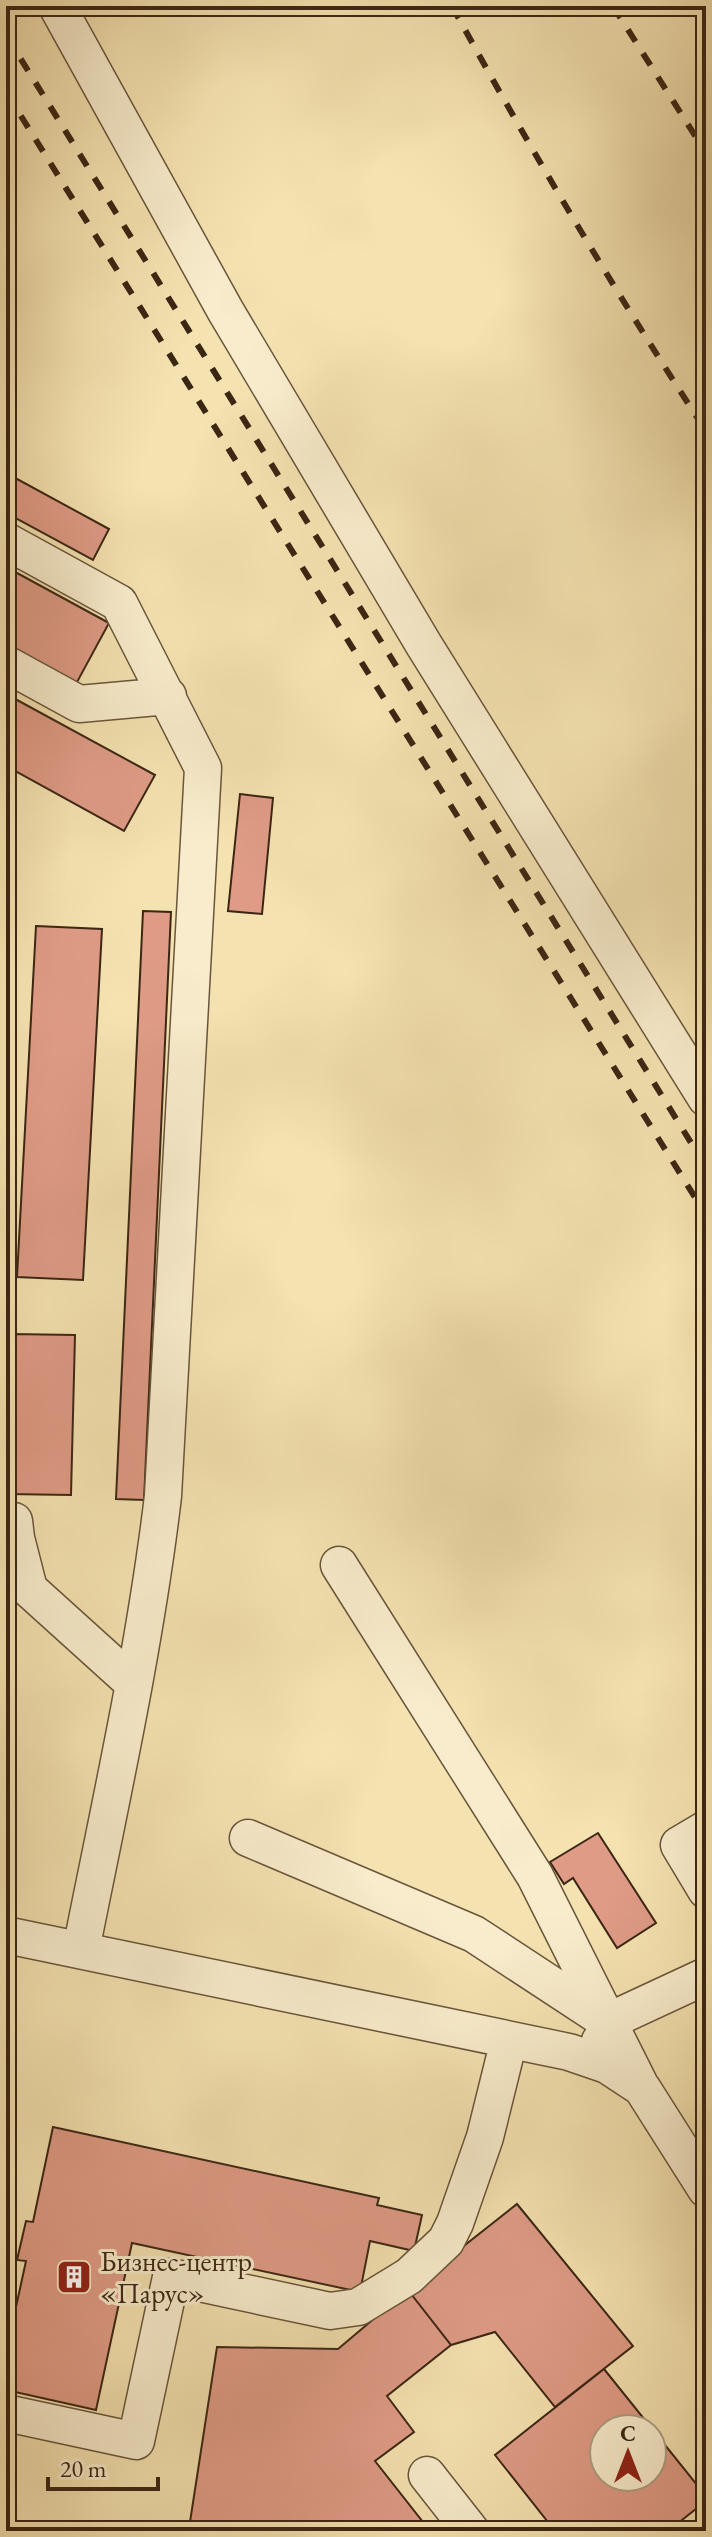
<svg xmlns="http://www.w3.org/2000/svg" width="712" height="2537" font-family="'EB Garamond',serif">
<style>
.building{fill:#df9b86;stroke:#3b2614;stroke-width:2;fill-rule:evenodd}
.lines{fill:none;stroke-linecap:round;stroke-linejoin:round}
.minor-casing{stroke:#69553b;stroke-width:39}
.minor{stroke:#f8eccc;stroke-width:36}
.rail{stroke:#3b2614;stroke-width:6;stroke-dasharray:14 14;stroke-linecap:butt}
.labels{text-anchor:middle;dominant-baseline:central;stroke-width:6;stroke-linejoin:round;paint-order:stroke}
.poi-label{font-size:28px;fill:#3b2614;stroke:#f8eccc;text-anchor:start}
</style>
<rect width="100%" height="100%" fill="#f4e2b0"/>
<filter id="stains"><feTurbulence type="fractalNoise" baseFrequency=".0025" numOctaves="4"/><feColorMatrix values="0 0 0 0 .2 0 0 0 0 .09 0 0 0 0 .02 0 0 0 .5 -.17"/></filter>
<radialGradient id="worn" r=".72"><stop offset=".6" stop-color="#630" stop-opacity="0"/><stop offset="1" stop-color="#630" stop-opacity=".3"/></radialGradient>
<path class="building" d="M 6,473 L 109,529 L 93,560 L 6,513 Z
M 6,567 L 109,623 L 76,684 L 6,645 Z
M 6,694 L 155,775 L 124,831 L 6,766 Z
M 240,794 L 273,798 L 262,914 L 228,911 Z
M 143,911 L 171,912 L 144,1500 L 116,1499 Z
M 36,926 L 102,929 L 83,1280 L 17,1277 Z
M 11,1334 L 75,1335 L 71,1495 L 7,1494 Z
M 598,1833 L 656,1923 L 617,1948 L 573,1878 L 564,1884 L 550,1862 Z
M 53,2127 L 379,2198 L 377,2205 L 422,2215 L 414,2251 L 370,2241 L 360,2292 L 132,2243 L 96,2410 L 6,2390 L 6,2353 L 26,2261 L 17,2260 L 26,2221 L 33,2222 Z
M 517,2204 L 633,2346 L 555,2407 L 495,2332 L 451,2345 L 408,2290 Z
M 408,2290 L 451,2345 L 387,2396 L 414,2432 L 375,2461 L 430,2531 L 179,2531 L 190,2522 L 217,2347 L 338,2349 Z
M 604,2369 L 706,2496 L 706,2501 L 668,2531 L 555,2531 L 495,2455 ZM 604,2429 L 652,2429 L 652,2477 L 604,2477 Z"/>
<g class="lines">
<g class="minor-casing">
<path id="minor" d="M 57,6 L 225,310 L 424,645 L 706,1098
M 6,541 L 119,603 L 203,768 L 163,1496 C 145,1648 111,1799 81,1950
M 6,664 L 79,704 L 168,696
M 14,1521 L 16,1538 L 29,1589 L 133,1683
M 339,1565 L 535,1876 L 641,2087
M 706,1829 L 679,1845 L 706,1890
M 248,1838 L 474,1934 L 605,2020
M 6,1935 L 569,2052 L 607,2065 L 642,2088 L 706,2189
M 600,2041 L 602,2039 L 607,2022 L 706,1976
M 6,2413 L 136,2441 L 171,2277 L 330,2311 L 358,2307 L 409,2276 L 446,2241 L 455,2223 L 485,2137 L 509,2040
M 427,2475 L 471,2531"/>
</g>
<use href="#minor" class="minor"/>
<path class="rail" d="M 452,6 C 531,151 616,293 706,431
M 613,6 L 706,153
M 6,35 L 706,1167
M 6,92 L 706,1215"/>
</g>
<defs>
<g id="building-square" transform="scale(1.8)"><rect x="-9" y="-9" width="18" height="18" rx="4" fill="#8f2418" stroke="#f8eccc"/><path d="M-4-6H4V6H1V3H-1V6H-4ZM-2.5-4.3h1.7v1.8h-1.7ZM.8-4.3h1.7v1.8H.8ZM-2.5-1h1.7V.8h-1.7ZM.8-1h1.7V.8H.8Z" fill="#fff"/></g>
</defs>
<g fill-rule="evenodd">
<use href="#building-square" x="74" y="2277"/>
</g>
<g class="labels">
<g class="poi-label">
<text x="100" y="2261">Бизнес-центр<tspan x="100" dy="32">«Парус»</tspan></text>
</g>
</g>
<rect width="712" height="2537" fill="none" stroke="#f4e2b0" stroke-width="32"/>
<rect x="8" y="8" width="696" height="2521" fill="none" stroke="#3b2614" stroke-width="4"/>
<rect x="16" y="16" width="680" height="2505" fill="none" stroke="#3b2614" stroke-width="2"/>
<g transform="translate(628 2453)"><circle r="38" fill="#f8eccc" stroke="#ac9d82" stroke-width="2"/>
<path d="M0-6L14 30L0 20L-14 30Z" fill="#8f2418"/>
<text y="-12" font-size="22" font-weight="bold" text-anchor="middle" fill="#3b2614">С</text>
</g>
<path d="M48 2477v12h110v-12" fill="none" stroke="#3b2614" stroke-width="4"/>
<text x="60" y="2477" font-size="24" fill="#3b2614" stroke="#f8eccc" stroke-width="6" paint-order="stroke">20 m</text>
<rect width="100%" height="100%" filter="url(#stains)"/>
<rect width="100%" height="100%" fill="url(#worn)"/>
</svg>
